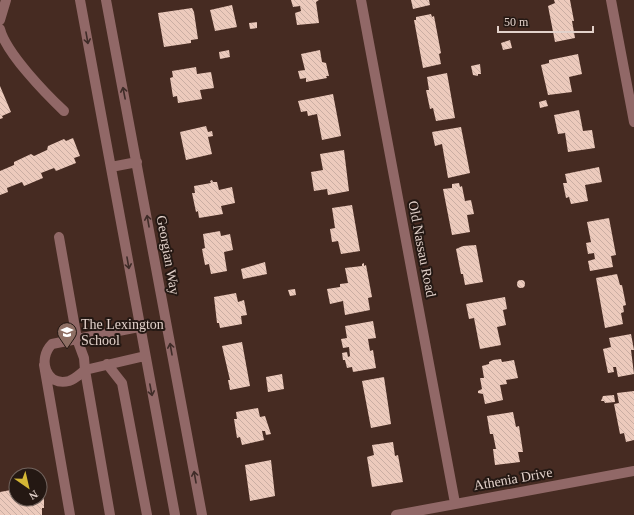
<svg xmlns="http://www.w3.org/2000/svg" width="634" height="515" font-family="'Times New Roman',serif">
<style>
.building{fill:url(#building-back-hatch)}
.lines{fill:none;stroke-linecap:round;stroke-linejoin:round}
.minor{stroke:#916867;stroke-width:10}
.oneway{stroke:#3f2c28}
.labels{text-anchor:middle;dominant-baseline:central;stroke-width:4;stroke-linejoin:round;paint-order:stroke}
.street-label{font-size:14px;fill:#e2d1ca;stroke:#241813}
.poi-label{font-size:14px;fill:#e2d1ca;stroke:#241813;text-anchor:start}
</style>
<defs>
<pattern id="building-back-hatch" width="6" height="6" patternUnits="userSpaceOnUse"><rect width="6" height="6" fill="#eccabc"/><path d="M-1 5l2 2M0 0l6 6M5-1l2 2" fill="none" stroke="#caaea3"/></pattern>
</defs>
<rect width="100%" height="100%" fill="#462b22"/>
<path class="building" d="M 291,0 L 319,0 L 316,2 L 319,23 L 297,25 L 295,13 L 301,11 L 300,6 L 293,7 Z
M 411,0 L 429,0 L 430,5 L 413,9 Z
M 554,0 L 570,0 L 574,21 L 572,21 L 575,38 L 555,42 L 548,6 L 555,3 Z
M 232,5 L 237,27 L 215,31 L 210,10 Z
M 192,8 L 194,12 L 198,39 L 191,40 L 191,43 L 164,47 L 158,13 Z
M 431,14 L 432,17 L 434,16 L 441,53 L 439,54 L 441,64 L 423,68 L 414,20 L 416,20 L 416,17 Z
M 257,22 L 257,28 L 250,29 L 249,23 Z
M 510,40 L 512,48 L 503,50 L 501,43 Z
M 229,50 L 230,57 L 220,59 L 219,52 Z
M 320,50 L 322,62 L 326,63 L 329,76 L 326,76 L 327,78 L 306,82 L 306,78 L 300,79 L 298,71 L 305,70 L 301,54 Z
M 578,54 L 582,74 L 569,77 L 572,92 L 548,95 L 541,65 L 549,63 L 549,60 Z
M 480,64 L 481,74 L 478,74 L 478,76 L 473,75 L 471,66 Z
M 196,67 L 197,74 L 211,72 L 214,88 L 200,90 L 202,99 L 178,103 L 177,96 L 173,97 L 170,78 L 173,77 L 172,71 Z
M 447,73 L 455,118 L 436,121 L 433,108 L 430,109 L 426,90 L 429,90 L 427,77 Z
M 0,86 L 11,112 L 2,116 L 3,118 L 0,119 Z
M 333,94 L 341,136 L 322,140 L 317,114 L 308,116 L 307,111 L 301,112 L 298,101 Z
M 546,100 L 548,106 L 540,108 L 539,102 Z
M 579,110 L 583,131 L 592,130 L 595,148 L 568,152 L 565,133 L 558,134 L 554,115 Z
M 206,126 L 208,132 L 212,131 L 213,136 L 208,137 L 212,154 L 186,160 L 180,132 Z
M 461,127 L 470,173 L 448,178 L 442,144 L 435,146 L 432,132 Z
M 73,138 L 80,156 L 74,158 L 76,163 L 56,171 L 54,168 L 41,173 L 43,178 L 24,186 L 22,182 L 7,188 L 8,192 L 0,195 L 0,171 L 14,165 L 14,162 L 31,154 L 34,156 L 47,150 L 48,146 L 64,139 L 66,141 Z
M 344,150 L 349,191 L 328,195 L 327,189 L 314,191 L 311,172 L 323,170 L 320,154 Z
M 599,167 L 602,182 L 585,185 L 588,201 L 571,204 L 569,197 L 566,198 L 563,183 L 567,183 L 565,174 Z
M 212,180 L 213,182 L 217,182 L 219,190 L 232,187 L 235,203 L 221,206 L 223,214 L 199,218 L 198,211 L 196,212 L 192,193 L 195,193 L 194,186 L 211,183 L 210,181 Z
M 459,183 L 460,187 L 462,186 L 465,201 L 471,200 L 474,214 L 467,215 L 470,232 L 452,235 L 443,189 L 452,188 L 452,184 Z
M 352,205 L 360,251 L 341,254 L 338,241 L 332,242 L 330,229 L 335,228 L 332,208 Z
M 609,218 L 616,255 L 611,256 L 613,267 L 590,271 L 588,261 L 595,259 L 594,253 L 588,254 L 586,243 L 591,242 L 587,222 Z
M 220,231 L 221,236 L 230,234 L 233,250 L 224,252 L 227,271 L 211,274 L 209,264 L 205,265 L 202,249 L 205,248 L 203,234 Z
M 476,245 L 483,282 L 465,285 L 463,274 L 461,274 L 456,249 L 463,246 Z
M 265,262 L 267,274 L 243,279 L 241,269 Z
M 364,263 L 364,266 L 366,265 L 372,297 L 368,298 L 370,310 L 345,315 L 343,301 L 330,304 L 327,289 L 340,287 L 340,284 L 348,283 L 345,268 L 362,266 L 362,264 Z
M 617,274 L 620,285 L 622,285 L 626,305 L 623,306 L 624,312 L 621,313 L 623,324 L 605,328 L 596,278 Z
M517 284a4 4 0 1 1 8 0a4 4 0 1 1-8 0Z
M 295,289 L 296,295 L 290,296 L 288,290 Z
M 236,293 L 238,302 L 244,300 L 247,315 L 241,316 L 242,324 L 220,328 L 219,323 L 217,323 L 214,297 Z
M 505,297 L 507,309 L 503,310 L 506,325 L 497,327 L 501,345 L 480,349 L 474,318 L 469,319 L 466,304 Z
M 373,321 L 376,338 L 368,339 L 370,351 L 373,350 L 376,368 L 353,372 L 352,367 L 347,368 L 345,360 L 343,360 L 342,353 L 347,352 L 348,357 L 350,356 L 349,347 L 343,348 L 341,339 L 347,338 L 345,326 Z
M 631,334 L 634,350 L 631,350 L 634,374 L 618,377 L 616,367 L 613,367 L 614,372 L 608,373 L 603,349 L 611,347 L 609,338 Z
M 242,342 L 250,386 L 230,390 L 228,380 L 230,380 L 222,346 Z
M 501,359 L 502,362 L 514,360 L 518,378 L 506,380 L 507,384 L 500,385 L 503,400 L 485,404 L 483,394 L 478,393 L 478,391 L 482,389 L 480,378 L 484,378 L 482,366 L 489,364 L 489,362 L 493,360 Z
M 282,374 L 284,389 L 268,392 L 266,377 Z
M 384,377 L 391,424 L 371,428 L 362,381 Z
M 634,391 L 634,440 L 626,442 L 624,433 L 620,434 L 614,404 L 619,403 L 617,393 Z
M 614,395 L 615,402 L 605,403 L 604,401 L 601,401 L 603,396 Z
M 258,408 L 260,417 L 265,416 L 271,434 L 266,435 L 265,431 L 262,431 L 264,440 L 242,445 L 240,437 L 237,438 L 234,419 L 237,419 L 236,412 Z
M 513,412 L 516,427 L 519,426 L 523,452 L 518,452 L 520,462 L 495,465 L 493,449 L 496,449 L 493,434 L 490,434 L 487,416 Z
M 393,442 L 395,456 L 398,455 L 403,482 L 372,487 L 367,457 L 374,455 L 372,445 Z
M 271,460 L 275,496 L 250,501 L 245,465 Z
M 44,486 L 44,508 L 42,508 L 42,515 L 0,515 L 0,492 L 16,489 L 16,499 L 40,499 L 40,487 Z"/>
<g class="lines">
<path class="minor" d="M 80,0 L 175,515
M 106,0 L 202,515
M 361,0 L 455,503
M 611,0 L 634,122
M 0,20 L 6,0
M 0,29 C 6,53 46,94 64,111
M 111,167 L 137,162
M 59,237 L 77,339 L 139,327
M 77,339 L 84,358 L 85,370 C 80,374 75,379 69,381 C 46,387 37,359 52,344 Z
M 107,364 L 122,383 L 147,515
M 44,365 L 70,515
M 110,515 L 85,370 L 145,356
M 396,515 L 634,471"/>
</g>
<defs><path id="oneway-shaft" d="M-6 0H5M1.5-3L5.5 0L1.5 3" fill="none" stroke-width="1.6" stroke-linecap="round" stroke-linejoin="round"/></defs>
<g class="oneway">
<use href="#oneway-shaft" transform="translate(87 38) rotate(80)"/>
<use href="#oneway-shaft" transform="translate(124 93) rotate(-101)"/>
<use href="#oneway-shaft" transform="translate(148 221) rotate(-100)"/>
<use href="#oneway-shaft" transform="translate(128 263) rotate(80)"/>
<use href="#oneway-shaft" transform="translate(171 349) rotate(-100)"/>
<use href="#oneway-shaft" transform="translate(151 390) rotate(79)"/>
<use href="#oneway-shaft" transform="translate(195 477) rotate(-100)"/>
</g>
<defs>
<g id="school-pin" transform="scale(1)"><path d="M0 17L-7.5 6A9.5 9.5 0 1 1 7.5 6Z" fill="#8d6e63" stroke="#241813"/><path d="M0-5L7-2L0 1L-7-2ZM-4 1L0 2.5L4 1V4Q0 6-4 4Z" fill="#fff"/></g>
</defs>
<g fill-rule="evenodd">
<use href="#school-pin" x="67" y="332"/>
</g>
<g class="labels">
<g class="street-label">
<text transform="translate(422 249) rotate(79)">Old Nassau Road</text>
<text transform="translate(168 255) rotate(80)">Georgian Way</text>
<text transform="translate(513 479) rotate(-10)">Athenia Drive</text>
</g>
<g class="poi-label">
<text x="81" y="324">The Lexington<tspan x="81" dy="16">School</tspan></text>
</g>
</g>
<g transform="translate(28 487) rotate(146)"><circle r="19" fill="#241813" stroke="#70625c"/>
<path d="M0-3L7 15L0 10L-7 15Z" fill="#d4b635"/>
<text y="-6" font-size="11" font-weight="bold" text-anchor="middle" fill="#e2d1ca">N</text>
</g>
<path d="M498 26v6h95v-6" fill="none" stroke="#e2d1ca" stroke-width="2"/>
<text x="504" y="26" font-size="12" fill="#e2d1ca" stroke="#241813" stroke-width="3" paint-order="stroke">50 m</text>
</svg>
